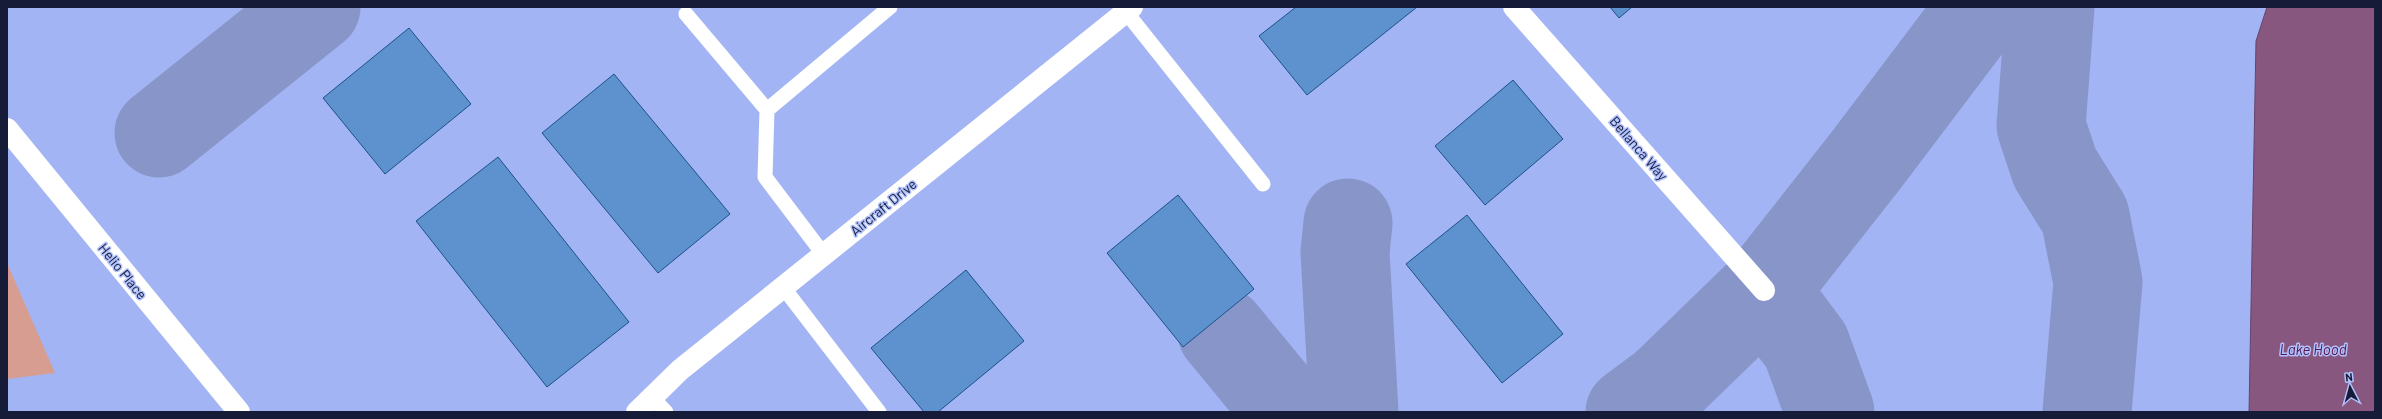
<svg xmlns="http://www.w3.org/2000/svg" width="2382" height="419" font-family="Barlow,sans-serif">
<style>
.built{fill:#a3b4f4}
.green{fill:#d69d90}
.water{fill:#885780;stroke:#66456a}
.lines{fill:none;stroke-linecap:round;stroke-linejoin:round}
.taxiway{stroke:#8895c8;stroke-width:89}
.building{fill:#5d92cf;stroke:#1c5189}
.service{stroke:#fff;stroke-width:15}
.minor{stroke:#fff;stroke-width:22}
.labels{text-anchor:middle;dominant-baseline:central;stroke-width:3;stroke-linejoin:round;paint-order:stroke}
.street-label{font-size:14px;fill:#161c38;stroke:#b1c1fd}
.water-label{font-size:15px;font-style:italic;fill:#56174f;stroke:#b1c1fd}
</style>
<rect width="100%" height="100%" fill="#b1c1fd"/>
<path class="built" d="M 7,7 L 2375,7 L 2375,412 L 7,412 Z"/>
<path class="green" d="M 7,263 L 55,373 L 7,379 Z"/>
<path class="water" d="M 2267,7 L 2375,7 L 2375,412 L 2249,412 L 2256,41 Z"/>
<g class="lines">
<path class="taxiway" d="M 2050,7 L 2041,126 L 2055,168 L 2085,216 L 2098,282 L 2087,412
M 159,133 L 316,7
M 1348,223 L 1345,252 L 1354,412
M 1764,290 L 1806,346 L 1830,412
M 1222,332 L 1288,412
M 1630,412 L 1665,386 L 1764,290 L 1867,159 L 1982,7"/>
</g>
<path class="building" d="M 1296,7 L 1417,7 L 1307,95 L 1259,36 Z
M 1610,7 L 1632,7 L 1619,18 Z
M 409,28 L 471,104 L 385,174 L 323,98 Z
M 614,74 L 730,214 L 658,273 L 542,133 Z
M 1513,80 L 1563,139 L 1485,205 L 1435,146 Z
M 498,157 L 629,322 L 547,387 L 416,221 Z
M 1178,195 L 1254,289 L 1183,347 L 1107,253 Z
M 1467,215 L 1563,334 L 1502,383 L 1406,264 Z
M 966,270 L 1024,341 L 938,412 L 924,412 L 871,348 Z"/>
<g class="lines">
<path class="service" d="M 1126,12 L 1263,184
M 686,14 L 767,110 L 765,177 L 824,255
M 767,110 L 890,7
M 783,287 L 879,412
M 652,397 L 666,412"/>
<path class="minor" d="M 1514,7 L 1764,290
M 7,129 L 239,412
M 637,412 L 680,370 L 1132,7"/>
</g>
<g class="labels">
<g class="street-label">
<text transform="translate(1639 148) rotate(49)">Bellanca Way</text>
<text transform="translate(883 207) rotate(-39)">Aircraft Drive</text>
<text transform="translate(123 271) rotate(51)">Helio Place</text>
</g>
<g class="water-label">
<text x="2313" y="349">Lake Hood</text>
</g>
</g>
<rect width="2382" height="419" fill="none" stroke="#161c38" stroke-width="16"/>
<g transform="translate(2350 387) rotate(354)" stroke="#b1c1fd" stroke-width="3" paint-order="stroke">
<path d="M0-3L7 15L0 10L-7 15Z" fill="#161c38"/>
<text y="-6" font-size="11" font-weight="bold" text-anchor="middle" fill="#161c38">N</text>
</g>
</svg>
